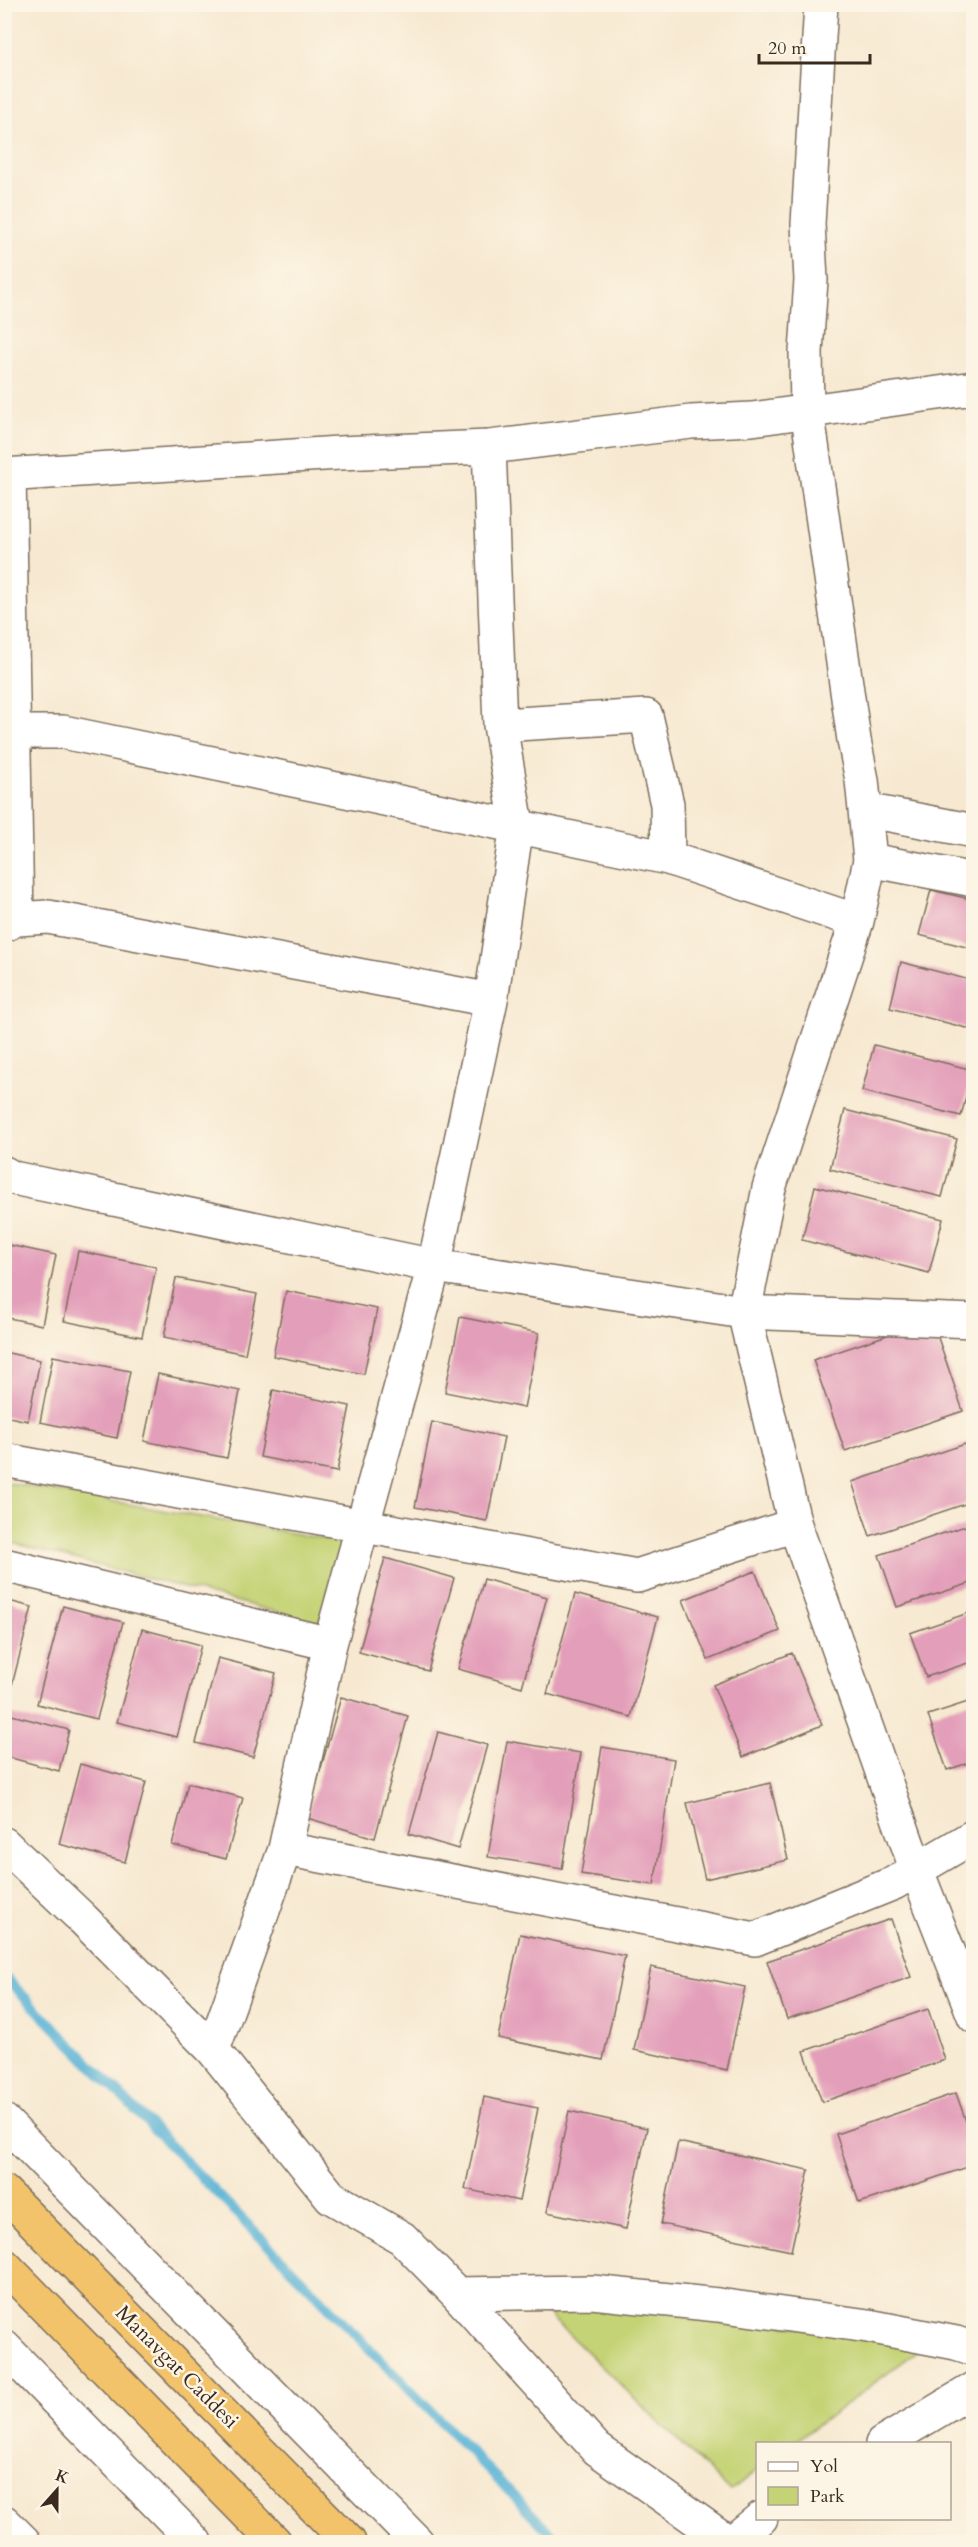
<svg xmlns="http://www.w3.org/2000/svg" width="978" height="2547" font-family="Cardo,serif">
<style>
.green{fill:#c4d375;stroke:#807e4a;stroke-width:1.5}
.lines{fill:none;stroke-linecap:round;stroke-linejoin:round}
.stream{stroke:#58b3d6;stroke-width:10}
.building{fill:#e39eb9}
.minor-casing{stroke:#7d6d5d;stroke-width:36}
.highway-casing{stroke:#7d6d5d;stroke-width:36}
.minor{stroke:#fff;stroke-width:33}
.highway{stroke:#f2c36a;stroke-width:33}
.labels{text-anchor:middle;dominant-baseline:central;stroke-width:5;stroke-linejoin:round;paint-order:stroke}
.street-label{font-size:21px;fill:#3b2a1e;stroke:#fcf5e5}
</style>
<rect width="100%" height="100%" fill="#fcf5e5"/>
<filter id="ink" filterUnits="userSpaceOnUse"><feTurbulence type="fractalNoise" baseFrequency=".0167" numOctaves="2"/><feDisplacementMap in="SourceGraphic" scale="12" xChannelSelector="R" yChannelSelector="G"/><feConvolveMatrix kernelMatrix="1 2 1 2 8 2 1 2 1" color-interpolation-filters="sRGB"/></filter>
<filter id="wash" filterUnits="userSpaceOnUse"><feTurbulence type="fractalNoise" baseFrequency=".008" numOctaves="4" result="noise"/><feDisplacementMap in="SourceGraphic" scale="24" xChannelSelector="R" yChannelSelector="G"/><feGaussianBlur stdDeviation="1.35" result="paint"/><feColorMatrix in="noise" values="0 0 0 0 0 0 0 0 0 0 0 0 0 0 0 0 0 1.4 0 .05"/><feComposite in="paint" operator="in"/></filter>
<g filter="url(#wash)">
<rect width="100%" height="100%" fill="#f7e9d1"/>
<path class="green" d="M 4,1482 L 342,1542 L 319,1623 L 5,1541 Z
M 521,2288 L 927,2344 L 793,2443 L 758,2444 L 757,2470 L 730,2491 Z"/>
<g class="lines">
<path class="stream" d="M 4,1976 L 559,2542"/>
</g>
<g id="blocks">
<path class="building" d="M 931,890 L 974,900 L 974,949 L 919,935 Z
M 901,962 L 974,981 L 974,1030 L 890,1008 Z
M 874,1045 L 973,1070 L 961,1116 L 862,1091 Z
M 845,1110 L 957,1139 L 942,1197 L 830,1169 Z
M 815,1186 L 943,1219 L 929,1273 L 802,1240 Z
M 4,1244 L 56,1255 L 42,1325 L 4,1317 Z
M 78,1251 L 156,1267 L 142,1337 L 64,1321 Z
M 176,1278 L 257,1294 L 245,1354 L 164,1337 Z
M 286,1291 L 377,1309 L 364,1374 L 273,1356 Z
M 460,1317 L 539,1333 L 524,1408 L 445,1392 Z
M 932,1320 L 963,1411 L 845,1451 L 813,1360 Z
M 4,1352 L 40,1360 L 28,1421 L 4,1416 Z
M 53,1356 L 130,1371 L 117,1438 L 40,1422 Z
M 158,1374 L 240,1391 L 227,1458 L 144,1441 Z
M 273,1390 L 350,1406 L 337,1472 L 260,1457 Z
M 432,1422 L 504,1437 L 487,1521 L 415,1507 Z
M 974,1441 L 974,1501 L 870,1536 L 852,1482 Z
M 974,1523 L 974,1582 L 897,1607 L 879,1555 Z
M 385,1558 L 454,1578 L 428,1671 L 359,1652 Z
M 755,1571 L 780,1631 L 708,1660 L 683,1600 Z
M 484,1579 L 547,1597 L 522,1687 L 458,1669 Z
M 575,1594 L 658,1617 L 631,1717 L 547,1694 Z
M 5,1600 L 32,1607 L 12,1685 L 5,1683 Z
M 63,1606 L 123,1622 L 97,1719 L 37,1704 Z
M 974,1611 L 974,1661 L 926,1677 L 910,1633 Z
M 142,1629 L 201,1645 L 177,1737 L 117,1722 Z
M 792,1653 L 822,1725 L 743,1757 L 713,1685 Z
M 218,1658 L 276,1673 L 253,1757 L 196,1743 Z
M 341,1697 L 408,1716 L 375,1838 L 307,1818 Z
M 974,1700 L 974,1761 L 947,1770 L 928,1715 Z
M 4,1713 L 69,1730 L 59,1771 L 4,1756 Z
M 438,1732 L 487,1745 L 458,1849 L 409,1834 Z
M 507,1741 L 581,1753 L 562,1869 L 488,1857 Z
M 602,1747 L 674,1759 L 654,1885 L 581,1874 Z
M 80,1764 L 146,1782 L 125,1862 L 59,1844 Z
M 188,1783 L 243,1798 L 226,1859 L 172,1845 Z
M 770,1783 L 788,1860 L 705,1879 L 687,1803 Z
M 891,1919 L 911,1977 L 787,2019 L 767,1961 Z
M 520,1934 L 625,1956 L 603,2060 L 498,2038 Z
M 651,1967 L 745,1987 L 727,2070 L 634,2050 Z
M 928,2009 L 945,2060 L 822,2102 L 804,2051 Z
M 956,2093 L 974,2144 L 974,2165 L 859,2203 L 836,2134 Z
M 484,2097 L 538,2108 L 519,2201 L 465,2189 Z
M 569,2111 L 647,2128 L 626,2229 L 547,2212 Z
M 678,2142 L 809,2170 L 791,2251 L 661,2224 Z"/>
</g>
</g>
<g filter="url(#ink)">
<use href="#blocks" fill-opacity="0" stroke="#7d6d5d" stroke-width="1.5"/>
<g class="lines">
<g class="minor-casing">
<path id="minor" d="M 821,4 L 808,224 L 811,280 L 806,352 L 807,409 L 854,740 L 862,780 L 870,860 L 857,921 L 769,1188 L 744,1312 L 795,1525 L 917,1871 L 974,2016
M 9,474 L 17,919
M 4,475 L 339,453 L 489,447 L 691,422 L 752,419 L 974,388
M 500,725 L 646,716 L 667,804 L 668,858
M 4,735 L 14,732 L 63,732 L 668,858 L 857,921
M 865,810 L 974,831
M 870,860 L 974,880
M 4,925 L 17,919 L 48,917 L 491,1000
M 4,1173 L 13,1178 L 434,1266 L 744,1312 L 974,1321
M 4,1460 L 637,1576 L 795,1525
M 4,1565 L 330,1644
M 4,1844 L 83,1919 L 213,2050 L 331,2197 L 402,2238 L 457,2294 L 592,2292 L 718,2305 L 868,2326 L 956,2343 L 974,2349
M 285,1849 L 755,1939 L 894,1883 L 974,1836
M 213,2050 L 285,1849 L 330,1644 L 434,1266 L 491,1000 L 517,825 L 500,725 L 489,447
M 4,2121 L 417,2542
M 457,2294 L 597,2449 L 728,2542
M 4,2347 L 195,2542
M 882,2444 L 974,2389
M 4,2522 L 24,2542
M 732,2542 L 761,2518"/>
</g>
<g class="highway-casing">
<path id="highway" d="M 4,2192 L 349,2542
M 4,2265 L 275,2542"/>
</g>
<use href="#minor" class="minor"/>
<use href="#highway" class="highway"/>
</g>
</g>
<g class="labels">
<g class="street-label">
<text transform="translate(177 2367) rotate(45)">Manavgat Caddesi</text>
</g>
</g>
<rect width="978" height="2547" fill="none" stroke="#fcf5e5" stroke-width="24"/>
<rect x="756" y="2442" width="195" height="78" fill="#fcf5e5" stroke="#afa495" stroke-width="1.5"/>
<rect x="768" y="2462" width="30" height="9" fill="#ffffff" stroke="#afa495" stroke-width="1.5"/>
<text x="810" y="2472" font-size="18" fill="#3b2a1e">Yol</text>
<rect x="768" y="2487" width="30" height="18" fill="#c4d375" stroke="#afa495" stroke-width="1.5"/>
<text x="810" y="2502" font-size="18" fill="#3b2a1e">Park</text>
<g transform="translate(57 2490) rotate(21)" stroke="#fcf5e5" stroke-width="4.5" paint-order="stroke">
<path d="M0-4.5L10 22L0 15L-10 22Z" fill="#3b2a1e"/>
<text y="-9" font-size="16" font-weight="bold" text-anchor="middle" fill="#3b2a1e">K</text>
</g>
<path d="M759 54v9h111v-9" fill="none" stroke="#3b2a1e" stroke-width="3"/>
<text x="768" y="54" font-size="18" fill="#3b2a1e" stroke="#fcf5e5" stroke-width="4.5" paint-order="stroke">20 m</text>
</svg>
